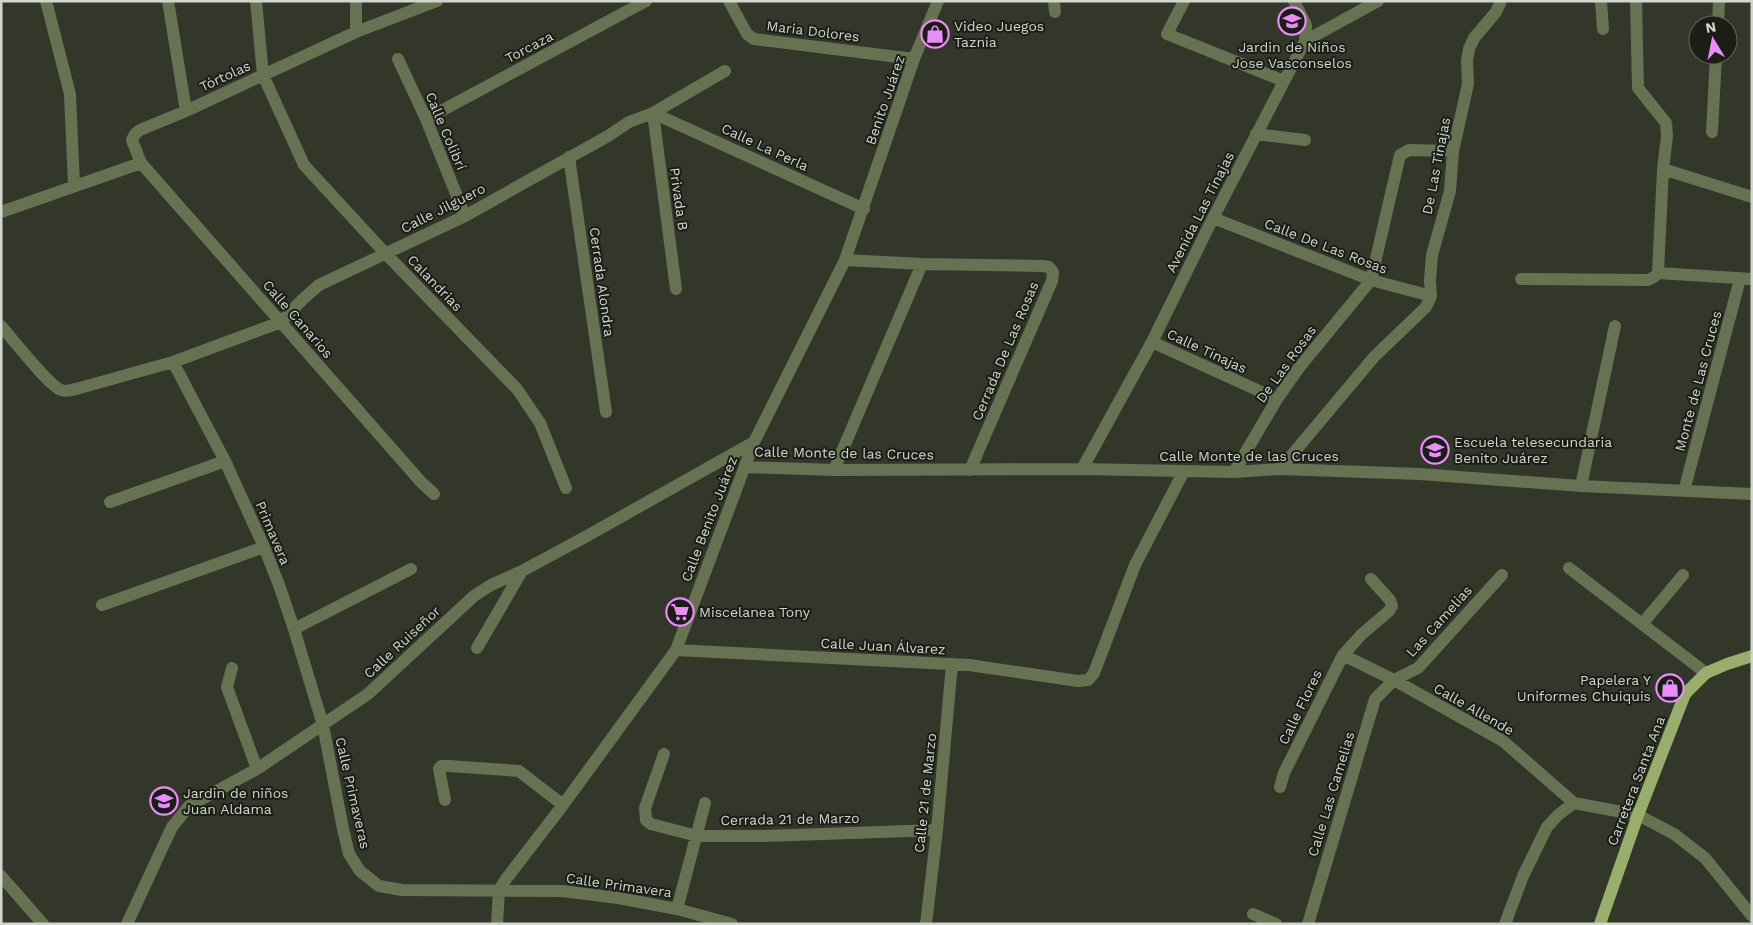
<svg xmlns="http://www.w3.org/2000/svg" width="1753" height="925" font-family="'Work Sans',sans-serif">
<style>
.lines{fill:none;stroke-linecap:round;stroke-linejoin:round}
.minor{stroke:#677252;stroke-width:12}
.major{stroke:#99ae6c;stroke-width:12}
.labels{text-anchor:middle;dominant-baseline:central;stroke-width:4;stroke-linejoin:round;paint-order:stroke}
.poi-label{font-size:14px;fill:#d2d5cd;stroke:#1b1d17;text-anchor:start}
.street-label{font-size:14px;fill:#d2d5cd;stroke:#1b1d17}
</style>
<rect width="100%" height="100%" fill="#32372a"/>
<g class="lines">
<path class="minor" d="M 46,1 L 70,94 L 74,186
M 168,1 L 186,111
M 256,1 L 263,75 L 304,165 L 386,254 L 517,389 L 540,423 L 566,488
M 729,1 L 747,34 L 754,39 L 914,59
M 1054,1 L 1055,12
M 1184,1 L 1167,34 L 1284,81
M 1294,1 L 1306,25 L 1305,41
M 1601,1 L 1603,29
M 1636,1 L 1638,88 L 1666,123 L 1667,136 L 1663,169 L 1658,273
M 1718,25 L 1719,1
M 356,32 L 356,1
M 398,59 L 426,119 L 465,216
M 426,119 L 646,1
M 1712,132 L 1716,55
M 1256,134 L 1305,140
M 569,157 L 606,412
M 1663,169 L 1752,197
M 1,212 L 141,163
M 1213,218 L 1371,280 L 1431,296
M 845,260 L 922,264 L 1043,266 L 1049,267 L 1053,272 L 1052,281 L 970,470
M 1658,273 L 1752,279
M 1521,279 L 1648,280 L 1654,277 L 1658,273
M 676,289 L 653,113 L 864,209
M 1,326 C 12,338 48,385 61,390 C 66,392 71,390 76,389 L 173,362 L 281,322 L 302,300 L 319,285 L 465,216 L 608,136 L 629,122 L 653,113 L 725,71
M 1152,342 L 1277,399
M 173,362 L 225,461 L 264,547 L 279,585 L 294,629 L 323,725 L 343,829 L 349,854 L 360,871 L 379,886 L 402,890 L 562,891 L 618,898 L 677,909 L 732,924
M 745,467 L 834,470 L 1082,469 L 1234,472 L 1280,469 L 1420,474 L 1581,486 L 1752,494
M 1082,469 L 1152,342 L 1213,218 L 1305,41 L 1378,1
M 1280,469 L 1374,357 L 1426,307 L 1431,296 L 1430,280 L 1432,255 L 1450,191 L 1453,151 L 1468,84 L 1467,60 L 1469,49 L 1474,38 L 1496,12 L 1501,1
M 834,470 L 922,264
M 1234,472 L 1277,399 L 1298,369 L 1371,280 L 1400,155 L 1409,150 L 1453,151
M 1581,486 L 1615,326
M 1684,491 L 1740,279
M 434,494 L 421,482 L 141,163 L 132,140 L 135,134 L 140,130 L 186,111 L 356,32 L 437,1
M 110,502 L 225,461
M 1569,568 L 1706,673
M 102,605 L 264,547
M 1642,624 L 1683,575
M 294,629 L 411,569
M 477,648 L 522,571
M 676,650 L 969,665 L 1078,681 L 1088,680 L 1094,673 L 1135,565 L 1184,471
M 1343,655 L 1394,680 L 1503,741 L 1574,803 L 1638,815 L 1674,834 L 1705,858 L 1752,916
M 232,668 L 227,687 L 257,769
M 664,754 L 645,808 L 646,820 L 651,824 L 697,836 L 765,836 L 937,830
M 1280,787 L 1284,773 L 1343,655 L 1362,634 L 1389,611 L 1392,606 L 1390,600 L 1371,579
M 445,800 L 439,769 L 441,766 L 449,766 L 519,771 L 563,805
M 1,876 L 43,924
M 677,909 L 705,803
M 1253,914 L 1276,924
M 127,924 L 172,827 L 189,806 L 257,769 L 368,694 L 474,596 L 491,585 L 522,571 L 587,536 L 754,442
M 497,924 L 499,890 L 506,879 L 563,805 L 676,650 L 754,442 L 845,260 L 914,59 L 938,1
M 926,924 L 937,830 L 952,664
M 1308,924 L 1375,699 L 1394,680 L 1418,668 L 1502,575
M 1505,924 L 1523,876 L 1547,827 L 1558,815 L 1574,803"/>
<path class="major" d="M 1600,924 L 1638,815 L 1685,694 L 1706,673 L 1727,664 L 1752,656"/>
</g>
<defs>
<g id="school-ring" transform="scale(1.4375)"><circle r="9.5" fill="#1b1d17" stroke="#ec8cfa" stroke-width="1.5"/><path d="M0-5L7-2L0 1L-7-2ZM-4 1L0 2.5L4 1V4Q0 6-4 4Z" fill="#ec8cfa"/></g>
<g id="shop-ring" transform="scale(1.4375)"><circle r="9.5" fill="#1b1d17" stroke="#ec8cfa" stroke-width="1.5"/><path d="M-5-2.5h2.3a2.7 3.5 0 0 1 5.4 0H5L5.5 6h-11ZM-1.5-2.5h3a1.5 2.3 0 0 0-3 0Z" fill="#ec8cfa"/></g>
<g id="supermarket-ring" transform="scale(1.4375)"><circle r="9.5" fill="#1b1d17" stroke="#ec8cfa" stroke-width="1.5"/><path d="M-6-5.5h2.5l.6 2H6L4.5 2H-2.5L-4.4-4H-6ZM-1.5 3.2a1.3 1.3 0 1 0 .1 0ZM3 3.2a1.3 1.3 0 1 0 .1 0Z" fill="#ec8cfa"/></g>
</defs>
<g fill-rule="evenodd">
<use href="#school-ring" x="1292" y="21"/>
<use href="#shop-ring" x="935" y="34"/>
<use href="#school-ring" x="1435" y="450"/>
<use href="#supermarket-ring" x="680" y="612"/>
<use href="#shop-ring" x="1670" y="688"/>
<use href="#school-ring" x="164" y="801"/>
</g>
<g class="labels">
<g class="poi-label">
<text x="954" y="26">Video Juegos<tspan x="954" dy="16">Taznia</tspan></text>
<text x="1292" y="47" text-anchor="middle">Jardin de Niños<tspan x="1292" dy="16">Jose Vasconselos</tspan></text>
<text x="1454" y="442">Escuela telesecundaria<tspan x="1454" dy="16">Benito Juárez</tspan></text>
<text x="699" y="612">Miscelanea Tony</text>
<text x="1651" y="680" text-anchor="end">Papelera Y<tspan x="1651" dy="16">Uniformes Chuiquis</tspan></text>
<text x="183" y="793">Jardin de niños<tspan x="183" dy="16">Juan Aldama</tspan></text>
</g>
<g class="street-label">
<text transform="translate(813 31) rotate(7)">Maria Dolores</text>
<text transform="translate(529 47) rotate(-28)">Torcaza</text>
<text transform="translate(225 76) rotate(-25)">Tórtolas</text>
<text transform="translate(885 100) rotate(-71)">Benito Juárez</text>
<text transform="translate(446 131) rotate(67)">Calle Colibrí</text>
<text transform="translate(765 147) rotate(25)">Calle La Perla</text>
<text transform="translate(1436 166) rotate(-79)">De Las Tinajas</text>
<text transform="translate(679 199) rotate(82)">Privada B</text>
<text transform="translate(443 208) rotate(-27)">Calle Jilguero</text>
<text transform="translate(1200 212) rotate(-63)">Avenida Las Tinajas</text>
<text transform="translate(1326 246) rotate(21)">Calle De Las Rosas</text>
<text transform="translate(602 282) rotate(82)">Cerrada Alondra</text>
<text transform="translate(435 283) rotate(46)">Calandrias</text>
<text transform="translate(298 319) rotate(49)">Calle Canarios</text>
<text transform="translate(1005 351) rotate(-67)">Cerrada De Las Rosas</text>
<text transform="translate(1207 351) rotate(25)">Calle Tinajas</text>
<text transform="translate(1286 364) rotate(-54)">De Las Rosas</text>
<text transform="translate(1698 381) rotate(-75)">Monte de Las Cruces</text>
<text transform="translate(844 453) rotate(1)">Calle Monte de las Cruces</text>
<text x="1249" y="456">Calle Monte de las Cruces</text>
<text transform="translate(709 519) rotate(-69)">Calle Benito Juárez</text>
<text transform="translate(273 533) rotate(67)">Primavera</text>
<text transform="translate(1439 621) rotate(-48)">Las Camelias</text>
<text transform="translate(402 642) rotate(-43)">Calle Ruiseñor</text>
<text transform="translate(883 646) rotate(3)">Calle Juan Álvarez</text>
<text transform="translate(1300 707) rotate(-64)">Calle Flores</text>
<text transform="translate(1474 709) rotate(30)">Calle Allende</text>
<text transform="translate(1636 781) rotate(-69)">Carretera Santa Ana</text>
<text transform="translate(353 793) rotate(77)">Calle Primaveras</text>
<text transform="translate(925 793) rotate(-84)">Calle 21 de Marzo</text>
<text transform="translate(1331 794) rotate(-73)">Calle Las Camelias</text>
<text transform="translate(790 819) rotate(-1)">Cerrada 21 de Marzo</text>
<text transform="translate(619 885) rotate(8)">Calle Primavera</text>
</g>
</g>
<rect width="1753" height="925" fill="none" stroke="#d2d5cd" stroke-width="5"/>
<g transform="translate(1713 40) rotate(350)"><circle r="24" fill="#1b1d17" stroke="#646760"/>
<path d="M0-4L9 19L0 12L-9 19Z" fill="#ec8cfa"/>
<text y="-8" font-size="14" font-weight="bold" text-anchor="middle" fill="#d2d5cd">N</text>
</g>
</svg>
